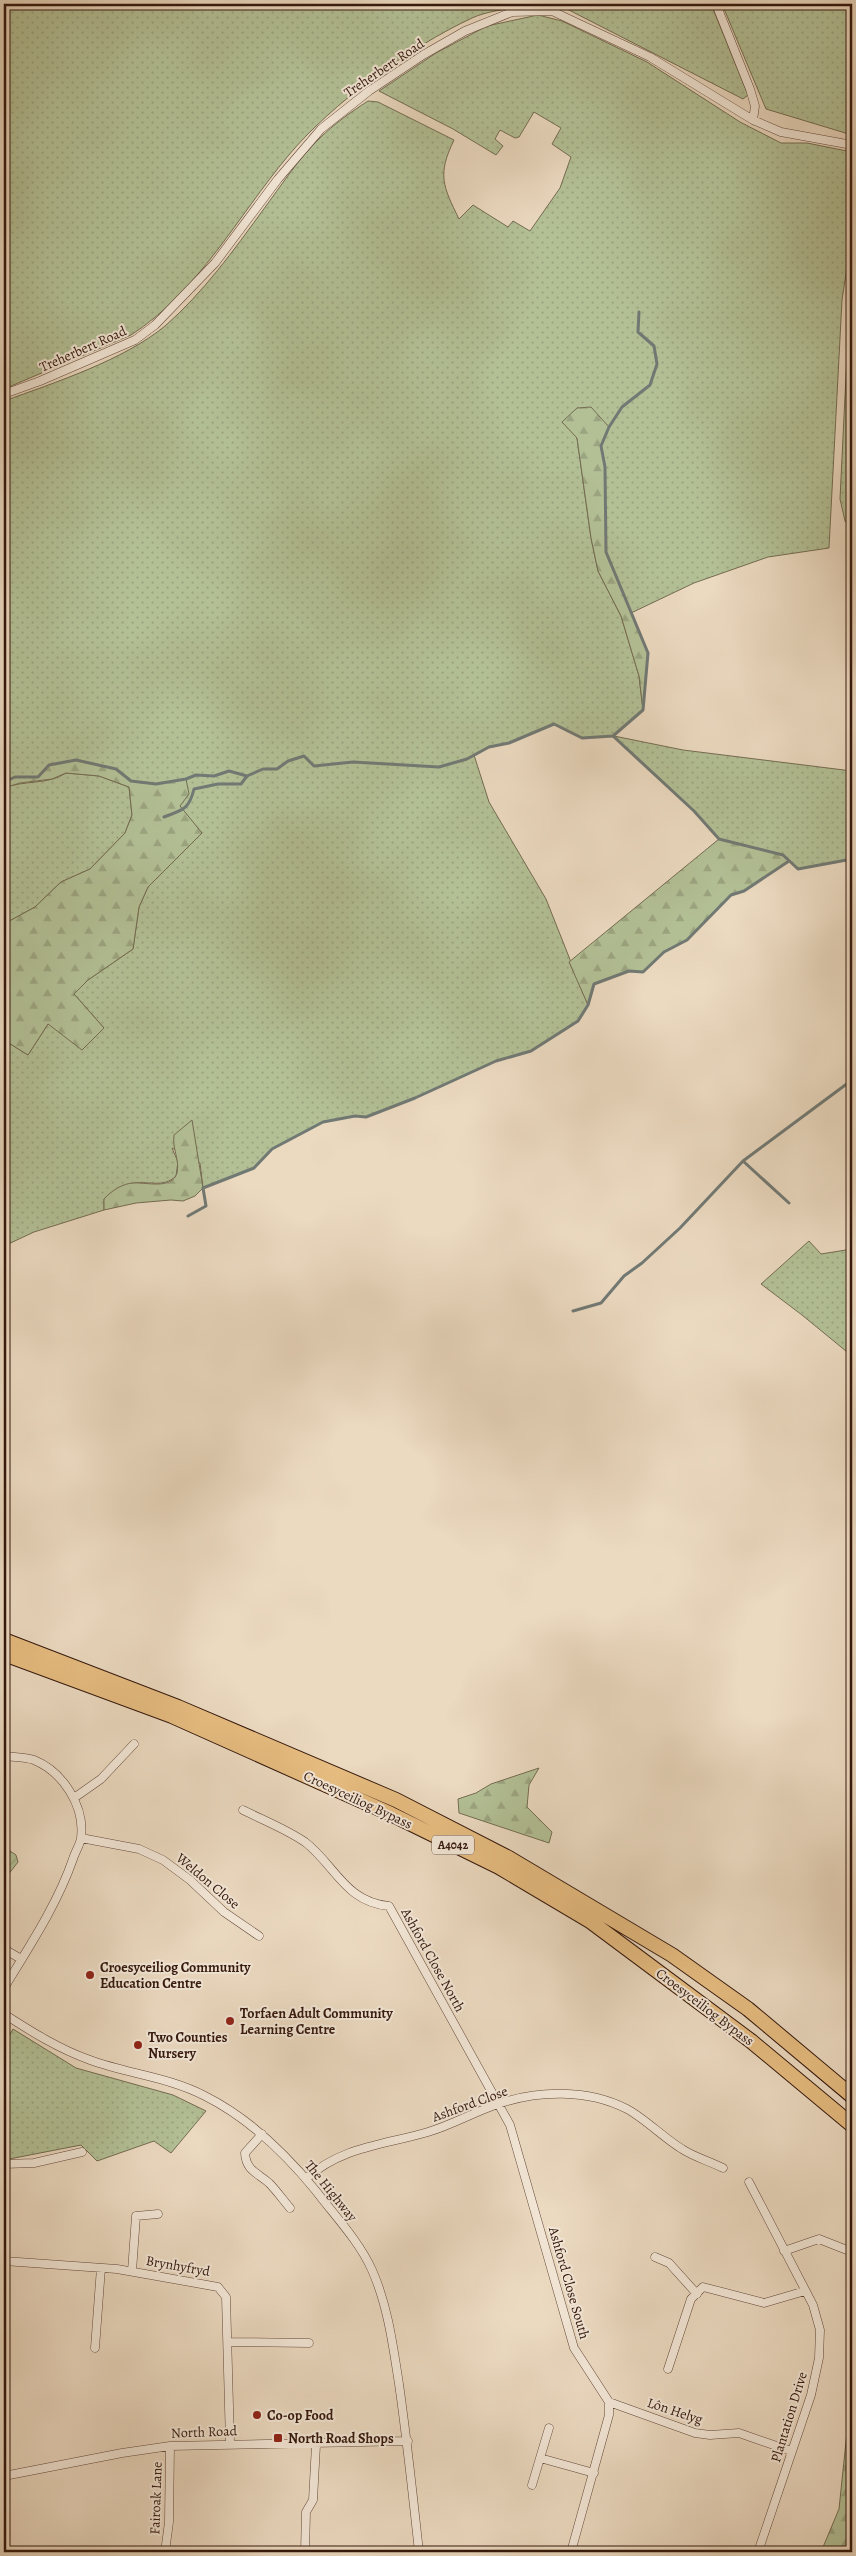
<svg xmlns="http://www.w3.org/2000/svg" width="856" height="2556" font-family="Alegreya,serif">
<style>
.grass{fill:url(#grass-dots);stroke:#746c52}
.forest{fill:url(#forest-firs);stroke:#746c52}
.garden{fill:url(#garden-furrows);stroke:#746c52}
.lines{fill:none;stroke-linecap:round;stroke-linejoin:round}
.stream{stroke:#717974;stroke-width:3}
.minor-casing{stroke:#62483a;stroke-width:9}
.trunk-casing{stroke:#34180d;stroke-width:16}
.minor{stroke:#f2e6d6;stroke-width:8}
.trunk{stroke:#e6bc80;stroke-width:14}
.poi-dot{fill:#8f2418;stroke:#f2e6d6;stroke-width:2}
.labels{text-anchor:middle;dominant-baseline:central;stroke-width:4;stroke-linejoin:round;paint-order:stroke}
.shield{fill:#f2e6d6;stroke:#6d5649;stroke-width:1}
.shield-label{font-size:12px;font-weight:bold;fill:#34180d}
.street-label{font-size:14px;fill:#34180d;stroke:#f2e6d6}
.poi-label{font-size:14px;font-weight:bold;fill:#34180d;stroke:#f2e6d6;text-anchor:start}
</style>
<defs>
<pattern id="grass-dots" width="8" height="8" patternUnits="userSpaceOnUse" patternTransform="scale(1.25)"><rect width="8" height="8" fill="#b3c096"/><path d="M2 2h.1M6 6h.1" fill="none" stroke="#9ba480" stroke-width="1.8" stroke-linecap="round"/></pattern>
<pattern id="forest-firs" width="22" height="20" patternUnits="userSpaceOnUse" patternTransform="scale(1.25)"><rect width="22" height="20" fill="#b3c096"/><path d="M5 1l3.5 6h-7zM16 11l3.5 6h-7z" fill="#9ba480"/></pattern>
<pattern id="garden-furrows" width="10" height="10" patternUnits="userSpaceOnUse" patternTransform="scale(1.25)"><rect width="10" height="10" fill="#b3c096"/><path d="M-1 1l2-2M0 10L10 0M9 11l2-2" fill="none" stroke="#9ba480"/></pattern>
</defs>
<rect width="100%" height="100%" fill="#ebd9c0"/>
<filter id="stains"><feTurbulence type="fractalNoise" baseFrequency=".004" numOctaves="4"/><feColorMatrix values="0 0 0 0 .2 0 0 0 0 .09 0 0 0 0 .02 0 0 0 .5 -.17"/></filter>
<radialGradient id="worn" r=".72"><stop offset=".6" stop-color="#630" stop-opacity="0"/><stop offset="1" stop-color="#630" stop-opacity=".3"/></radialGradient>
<path class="grass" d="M 4,4 L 521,4 L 520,6 C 505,10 487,11 472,18 C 410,47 332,103 288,156 C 237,217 199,291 131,335 L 4,389 Z
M 566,4 L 711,4 L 748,95 L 743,99 L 565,8 Z
M 722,4 L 852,4 L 852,135 L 766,109 Z
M 538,15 L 562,21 L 647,62 L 740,122 L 781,143 L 807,143 L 852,152 L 852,234 L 842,300 L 829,548 L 768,557 L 694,583 L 631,613 L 606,552 L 605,467 L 601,446 L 577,438 L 591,538 L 598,571 L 621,616 L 639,676 L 643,710 L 614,736 L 683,750 L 852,771 L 852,859 L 798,869 L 783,855 L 719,839 L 694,811 L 613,736 L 582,738 L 554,724 L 509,743 L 489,747 L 474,755 L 489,802 L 546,899 L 588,1005 L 578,1021 L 531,1051 L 496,1061 L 415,1098 L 366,1117 L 355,1116 L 323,1122 L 272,1149 L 254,1168 L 203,1188 L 200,1163 L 172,1148 L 178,1162 L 176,1176 C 163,1188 151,1181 135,1183 C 126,1184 113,1194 104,1199 L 104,1210 L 34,1232 L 4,1246 L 4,1040 L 28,1055 L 48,1024 L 104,1028 L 74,994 L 88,980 L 133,949 L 139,907 L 148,887 L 201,833 L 180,806 L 186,779 L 156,784 L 131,781 L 116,769 L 76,760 L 38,777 L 15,777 L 4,782 L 4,401 C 54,383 124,360 165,326 C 203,293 234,250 263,210 C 281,186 298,159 320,138 C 334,124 351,112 368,101 L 378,102 L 454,140 C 437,175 443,186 459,219 L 473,205 L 508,227 L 513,221 L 530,231 L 560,188 L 571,157 L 552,144 L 561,128 L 534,112 L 519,137 L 515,138 L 500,130 L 495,139 L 503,146 L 496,155 L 453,129 L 379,91 L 436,53 L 487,26 Z
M 852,285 L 852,530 L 845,521 L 840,499 L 849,314 Z
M 66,773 L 99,776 L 129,787 L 132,815 L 125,833 L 90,869 L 61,882 L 35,907 L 4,924 L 4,788 C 23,780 49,785 66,773 Z
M 809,1241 L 821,1254 L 852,1249 L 852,1356 L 802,1315 L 761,1284 Z
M 13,2029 L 76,2068 L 173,2095 L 206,2111 L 171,2153 L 154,2141 L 97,2161 L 81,2145 L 4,2160 L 4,2045 Z"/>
<path class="forest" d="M 591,407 L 609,427 L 601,446 L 605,467 L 606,552 L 648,653 L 643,710 L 639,676 L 621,616 L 598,571 L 591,538 L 577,438 L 562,422 L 577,408 Z
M 76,760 L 116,769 L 131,781 L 156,784 L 186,779 L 189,794 L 180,806 L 202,833 L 148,887 L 139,907 L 133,949 L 88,980 L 74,994 L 104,1028 L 82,1050 L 48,1024 L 28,1055 L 4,1040 L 4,924 L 35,907 L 61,882 L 90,869 L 125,833 L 132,815 L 129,787 L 99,776 L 66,773 L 52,779 L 20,783 L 4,788 L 4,782 L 15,777 L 38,777 L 49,765 Z
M 719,839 L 783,855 L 789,861 L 744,891 L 731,895 L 687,940 L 664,952 L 643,972 L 629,971 L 594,984 L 588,1005 L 569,962 Z
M 192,1120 L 203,1188 L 195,1196 L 183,1201 L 171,1200 L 136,1203 L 104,1210 L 104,1199 C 111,1191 123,1183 134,1183 C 146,1182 172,1190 177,1173 C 180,1160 172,1149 174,1135 Z
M 539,1768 L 529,1785 L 527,1807 L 552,1832 L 549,1843 L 459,1813 L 458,1799 L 476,1793 L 491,1784 Z
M 852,2384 L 852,2552 L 821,2552 L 839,2509 Z"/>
<path class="garden" d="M 4,1847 L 16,1855 L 18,1862 L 4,1880 Z"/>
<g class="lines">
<path class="stream" d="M 613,736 L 643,710 L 648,653 L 606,552 L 605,467 L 601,446 L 609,427 L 622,407 L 650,385 L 657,364 L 654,346 L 638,332 L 639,312
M 4,782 L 15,777 L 38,777 L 49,765 L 76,760 L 116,769 L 131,781 L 156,784 L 186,779 L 196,775 L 214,776 L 229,771 L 247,776 L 263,769 L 277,769 L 288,761 L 304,756 L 314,766 L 353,762 L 439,767 L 467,759 L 489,747 L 509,743 L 554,724 L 582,738 L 613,736 L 694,811 L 719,839 L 783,855 L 798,869 L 852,859
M 164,817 C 182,810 189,810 194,789 L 218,784 L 241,784 L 247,776
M 743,1161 L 789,1203
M 188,1216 L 206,1206 L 203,1188 L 254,1168 L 272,1149 L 323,1122 L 355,1116 L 366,1117 L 415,1098 L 496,1061 L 531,1051 L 578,1021 L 588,1005 L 594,984 L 629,971 L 643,972 L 664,952 L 687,940 L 731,895 L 744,891 L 789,861
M 573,1311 L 601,1303 L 624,1276 L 642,1263 L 680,1228 L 743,1161 L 852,1080"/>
<g class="minor-casing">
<path id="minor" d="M 716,4 L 750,89 L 755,106 L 753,120
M 4,394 L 40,381 L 135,340 L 155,325 L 215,263 L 278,179 L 321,129 L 369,91 L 423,55 L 465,31 L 512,12 L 552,11 L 650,57 L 753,120 L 781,132 L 852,145
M 4,1756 C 13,1757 26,1757 34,1760 C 63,1772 85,1806 81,1838 C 80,1845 75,1852 73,1859 C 57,1905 29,1947 4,1988
M 74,1798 L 101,1779 L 134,1744
M 243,1810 C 263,1820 286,1829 305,1842 C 335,1865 345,1902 389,1906 L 510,2125 L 574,2348 L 609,2402 L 609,2415 L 571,2552
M 81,1838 L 139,1849 L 163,1860 L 190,1880 L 224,1912 L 259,1936
M 4,1949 L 21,1959
M 4,2014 C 32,2032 59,2049 90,2060 C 128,2074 169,2077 205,2096 C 249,2118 285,2153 316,2191 C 335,2216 359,2241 372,2270 C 388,2306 393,2346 399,2384 C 407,2440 413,2496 419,2552
M 262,2134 L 245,2153 C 246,2171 258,2173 269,2183 C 277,2191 283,2200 290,2208
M 4,2164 L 34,2163 L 82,2152
M 306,2179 C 340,2147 384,2145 428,2132 C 452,2125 474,2112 498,2104 C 538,2090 588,2089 627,2109 C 644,2118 664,2138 682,2149 C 694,2157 709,2161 723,2168
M 749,2182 L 813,2305 L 820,2330 L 819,2358 L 811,2395 L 758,2552
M 784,2251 L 819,2239 L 852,2252
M 655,2257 L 669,2263 L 697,2294
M 4,2261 L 117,2269 L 218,2287 L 226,2297 L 230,2443
M 132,2271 L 136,2216 L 158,2214
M 228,2342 L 309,2343
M 95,2348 L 101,2268
M 668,2369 L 691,2299 L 703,2287 L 764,2303 L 805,2291
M 609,2402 L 695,2433 L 710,2435 L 739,2433 L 791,2451
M 540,2458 L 594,2473
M 4,2476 L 122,2453 L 170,2446 L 408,2441
M 532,2485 L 549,2428
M 165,2552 L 169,2522 L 170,2446
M 305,2552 L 306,2512 L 313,2500 L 316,2445"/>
</g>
<g class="trunk-casing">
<path id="trunk" d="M 4,1640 L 178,1707 L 396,1800 L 509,1858 L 672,1955 L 748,2009 L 852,2096
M 4,1654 L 172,1716 L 391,1814 L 499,1867 L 590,1921 L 751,2041 L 852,2125"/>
</g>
<use href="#minor" class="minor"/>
<use href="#trunk" class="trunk"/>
</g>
<g class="poi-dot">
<circle cx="90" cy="1975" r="5"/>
<circle cx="230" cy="2021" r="5"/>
<circle cx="138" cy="2045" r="5"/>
<circle cx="257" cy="2415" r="5"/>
<rect x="273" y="2433" width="10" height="10" rx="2.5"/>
</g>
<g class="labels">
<rect class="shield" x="432" y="1835.5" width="42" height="19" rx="4"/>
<g class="shield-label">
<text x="453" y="1845">A4042</text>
</g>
<g class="street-label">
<text transform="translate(384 68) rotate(-34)">Treherbert Road</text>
<text transform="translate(83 349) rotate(-24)">Treherbert Road</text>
<text transform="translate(358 1800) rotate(25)">Croesyceiliog Bypass</text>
<text transform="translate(208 1881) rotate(40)">Weldon Close</text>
<text transform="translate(433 1960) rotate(61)">Ashford Close North</text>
<text transform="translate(705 2007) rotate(37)">Croesyceiliog Bypass</text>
<text transform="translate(470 2104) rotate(-20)">Ashford Close</text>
<text transform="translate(331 2191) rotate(51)">The Highway</text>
<text transform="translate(178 2266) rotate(10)">Brynhyfryd</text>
<text transform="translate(569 2283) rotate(74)">Ashford Close South</text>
<text transform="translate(675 2411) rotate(18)">Lôn Helyg</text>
<text transform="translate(789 2417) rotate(-73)">Plantation Drive</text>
<text transform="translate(204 2432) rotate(-2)">North Road</text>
<text transform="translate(156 2498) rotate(-88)">Fairoak Lane</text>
</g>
<g class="poi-label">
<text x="100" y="1967">Croesyceiliog Community<tspan x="100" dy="16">Education Centre</tspan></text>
<text x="240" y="2013">Torfaen Adult Community<tspan x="240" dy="16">Learning Centre</tspan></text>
<text x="148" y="2037">Two Counties<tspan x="148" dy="16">Nursery</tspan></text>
<text x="267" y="2415">Co-op Food</text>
<text x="288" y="2438">North Road Shops</text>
</g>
</g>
<rect width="856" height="2556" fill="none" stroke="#ebd9c0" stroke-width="20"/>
<rect x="5" y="5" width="846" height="2546" fill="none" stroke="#34180d" stroke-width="2.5"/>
<rect x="10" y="10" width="836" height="2536" fill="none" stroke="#34180d"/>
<rect width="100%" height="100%" filter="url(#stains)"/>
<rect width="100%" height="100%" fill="url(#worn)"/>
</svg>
